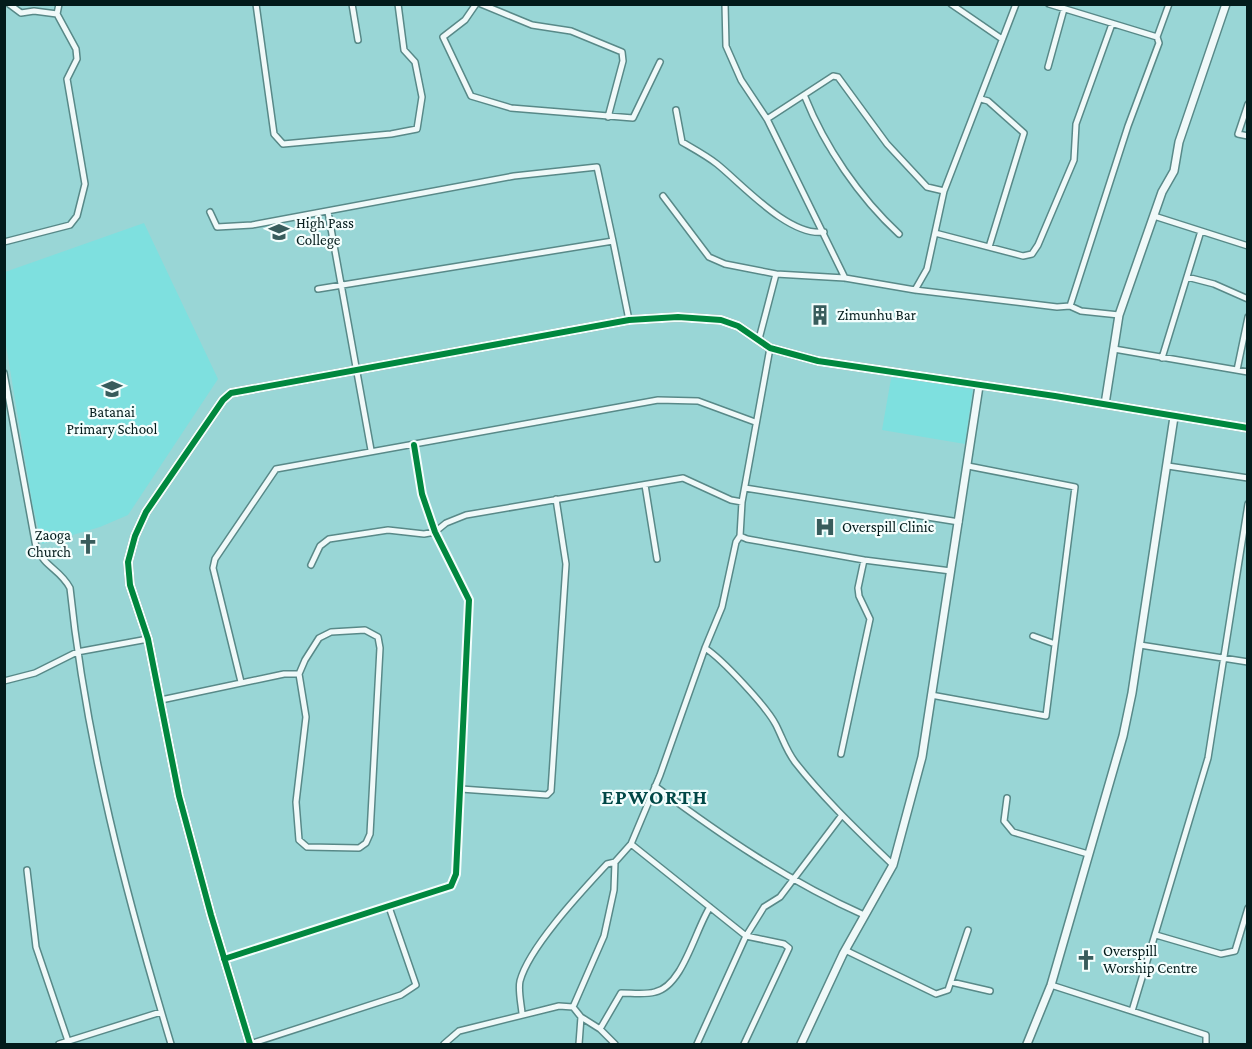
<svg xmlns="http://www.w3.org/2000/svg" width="1252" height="1049" font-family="'Crimson Pro',serif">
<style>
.built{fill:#7ee0df}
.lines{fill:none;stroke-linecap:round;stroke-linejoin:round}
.minor-casing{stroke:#588988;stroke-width:8}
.tertiary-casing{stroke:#588988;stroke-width:10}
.minor{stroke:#f0f9f9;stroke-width:5}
.tertiary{stroke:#f0f9f9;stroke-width:7}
.cycleway-casing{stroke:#f4fefd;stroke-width:10}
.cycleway{stroke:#00873e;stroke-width:6}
.labels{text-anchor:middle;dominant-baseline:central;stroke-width:4.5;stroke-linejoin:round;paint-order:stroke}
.poi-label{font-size:15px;fill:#031b1b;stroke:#f4fefd;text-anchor:start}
.district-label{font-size:21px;font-weight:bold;letter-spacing:1.5px;fill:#004746;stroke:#f4fefd}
</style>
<rect width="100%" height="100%" fill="#99d6d6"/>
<path class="built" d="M 144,223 L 218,379 L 128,515 L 100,527 L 42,544 L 32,502 L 5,339 L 5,272 Z
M 892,373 L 973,388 L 965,444 L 882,430 Z"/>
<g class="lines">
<g class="minor-casing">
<path id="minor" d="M 9,4 L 21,13 L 34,11 L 57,14
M 256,4 L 274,134 L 283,144 L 391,134 L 417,129 L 422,97 L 415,62 L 404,50 L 398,4
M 352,4 L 358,40
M 476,4 L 465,20 L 443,37 L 471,96 L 511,108 L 633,118 L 660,62
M 481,4 L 532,25 L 571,31 L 622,52 L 623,61 L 608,117
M 725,4 L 726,46 L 741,80 L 767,119 L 845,278
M 951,4 L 1002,39
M 1049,4 L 1157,37
M 1048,67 L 1064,9
M 805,97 C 825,147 859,197 899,234
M 981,99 L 988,101 L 1024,133 L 989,247
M 1248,104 L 1238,134 L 1248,136
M 676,110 L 682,142 C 694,149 707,156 717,164 C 743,185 789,237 824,232
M 767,119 L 833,76 L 838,77 L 887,144 L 927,187 L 944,191
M 663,196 L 709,257 L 725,264 L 776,274 L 845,278 L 915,290 L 1057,307 L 1070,306 L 1081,311 L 1119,315
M 210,212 L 217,227 L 252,225 L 514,176 L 597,167 L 613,241
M 328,212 L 371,450
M 1154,216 L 1248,246
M 935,233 L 1023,256 L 1032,254 L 1038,245 L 1074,160 L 1076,124 L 1112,24
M 4,242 L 70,225 L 77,216 L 85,184 L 67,79 L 77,59 L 76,49 L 57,14 L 59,4
M 1187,277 L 1214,284 L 1248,299
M 318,289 L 613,241 L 629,320
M 915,290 L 927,269 L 944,191 L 1016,4
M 1070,306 L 1128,126 L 1159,43 L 1157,37 L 1169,4
M 759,339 L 776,274
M 770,348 L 742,502 L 740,536 L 747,539 L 864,560 L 951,571
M 1114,349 L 1248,372
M 1162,358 L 1201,231
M 1237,370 L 1248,317
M 4,373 L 36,547 C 45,568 60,569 70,588 C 86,743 126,895 171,1044
M 1168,466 L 1248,478
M 645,485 L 657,559
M 745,488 L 959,522
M 311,565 L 320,546 L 329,539 L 388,530 L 424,534 L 435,532 L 446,523 L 466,515 L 683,478 L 731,500 L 742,502
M 365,630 L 378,637 L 380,648 L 370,834 L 366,843 L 359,848 L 307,847 L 299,840 L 296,802 L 306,717 L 299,674 L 305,660 L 319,638 L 331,632 Z
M 1033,636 L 1055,644
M 1140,645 L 1248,662
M 705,648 C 722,659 767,707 776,725 C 783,739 786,750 795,762 C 824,799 859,832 893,865
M 4,681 L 35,673 L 77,652 L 148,639
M 241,682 L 213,568 L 215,559 L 276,469 L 658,400 L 698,401 L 755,422
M 931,695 L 1046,716 L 1075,487 L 968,466
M 161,700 L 284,674 L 299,674
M 841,754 L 870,619 L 859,596 L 858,588 L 864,560
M 655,786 C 722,836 788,881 864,915
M 461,789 L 547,795 L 551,791 L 566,564 L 556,499
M 1007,798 L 1004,821 L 1013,832 L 1088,854
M 631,844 L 746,936 L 784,944 L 789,948 L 744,1044
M 27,870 L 36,947 L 68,1041
M 1156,935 L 1221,954 L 1235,951 L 1248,908
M 845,950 L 936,994 L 948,990 L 968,930
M 224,959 L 451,886 L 456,874 L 469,600 L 435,532 L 422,494 L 414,445
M 951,982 L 990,991
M 1051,985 L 1206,1035 L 1206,1044
M 573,1007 L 581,1017 L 579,1044
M 1132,1011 L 1208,758 L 1248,504
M 522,1013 C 521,1003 518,990 520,981 C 529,947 583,890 607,864 L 615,862
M 581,1017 L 600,1029 L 615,1044
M 600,1029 L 621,993 C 632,993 645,995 655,992 C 683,986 695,930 710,907
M 59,1044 L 161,1012
M 250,1044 L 401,995 L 416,985 L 389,907
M 444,1044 L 459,1031 L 559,1006 L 573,1007 L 604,936 L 614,890 L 615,862 L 631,844 L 660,775 L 705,648 L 722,607 L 736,542 L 740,536
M 697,1044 L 746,936 L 764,907 L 780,897 L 842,815"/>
</g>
<g class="tertiary-casing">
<path id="tertiary" d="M 1105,404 L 1119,315 L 1162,192 L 1174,171 L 1179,142 L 1226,4
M 250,1044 L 211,915 L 179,796 L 148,639 L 130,585 L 128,562 L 135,536 L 146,512 L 223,400 L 231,393 L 629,320 L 678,317 L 721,320 L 738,326 L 770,348 L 818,361 L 1055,396 L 1248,428
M 801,1044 L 843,954 L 893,865 L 922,757 L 979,386
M 1027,1044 L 1051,985 L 1123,736 L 1132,693 L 1174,417"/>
</g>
<use href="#minor" class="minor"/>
<use href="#tertiary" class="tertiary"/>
<g class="cycleway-casing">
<path id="cycleway" d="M 224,959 L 451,886 L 456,874 L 469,600 L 435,532 L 422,494 L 414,445
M 250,1044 L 211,915 L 179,796 L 148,639 L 130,585 L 128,562 L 135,536 L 146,512 L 223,400 L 231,393 L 629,320 L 678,317 L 721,320 L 738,326 L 770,348 L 818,361 L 1055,396 L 1248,428"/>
</g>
<use href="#cycleway" class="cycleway"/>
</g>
<defs>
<g id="university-bare" transform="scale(1.62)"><path d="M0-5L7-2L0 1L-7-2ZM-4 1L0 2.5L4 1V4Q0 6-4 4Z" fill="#385c5c" stroke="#f4fefd" stroke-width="2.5" paint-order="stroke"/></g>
<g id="building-bare" transform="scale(1.62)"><path d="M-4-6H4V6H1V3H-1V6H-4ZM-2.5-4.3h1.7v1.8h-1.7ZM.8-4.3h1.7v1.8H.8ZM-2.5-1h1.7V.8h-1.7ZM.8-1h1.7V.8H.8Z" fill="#385c5c" stroke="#f4fefd" stroke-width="2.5" paint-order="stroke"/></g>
<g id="school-bare" transform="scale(1.62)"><path d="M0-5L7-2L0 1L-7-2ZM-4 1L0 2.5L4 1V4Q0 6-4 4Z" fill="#385c5c" stroke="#f4fefd" stroke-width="2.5" paint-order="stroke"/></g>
<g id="hospital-bare" transform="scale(1.62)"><path d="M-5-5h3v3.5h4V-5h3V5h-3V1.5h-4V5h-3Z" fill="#385c5c" stroke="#f4fefd" stroke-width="2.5" paint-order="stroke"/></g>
<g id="church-bare" transform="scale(1.62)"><path d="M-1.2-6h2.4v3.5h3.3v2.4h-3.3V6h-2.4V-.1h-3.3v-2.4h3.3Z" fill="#385c5c" stroke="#f4fefd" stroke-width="2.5" paint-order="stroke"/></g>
</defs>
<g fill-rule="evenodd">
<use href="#university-bare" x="279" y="232"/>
<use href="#building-bare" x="820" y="315"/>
<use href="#school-bare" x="112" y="389"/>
<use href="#hospital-bare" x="825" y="527"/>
<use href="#church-bare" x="88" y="544"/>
<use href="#church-bare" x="1086" y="960"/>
</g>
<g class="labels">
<g class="poi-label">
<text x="296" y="223">High Pass<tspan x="296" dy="17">College</tspan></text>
<text x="837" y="315">Zimunhu Bar</text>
<text x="112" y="412" text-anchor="middle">Batanai<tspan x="112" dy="17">Primary School</tspan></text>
<text x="842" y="527">Overspill Clinic</text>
<text x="71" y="535" text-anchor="end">Zaoga<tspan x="71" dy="17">Church</tspan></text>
<text x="1103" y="951">Overspill<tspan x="1103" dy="17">Worship Centre</tspan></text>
</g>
<g class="district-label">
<text x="655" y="797">EPWORTH</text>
</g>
</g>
<rect width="1252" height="1049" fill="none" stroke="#031b1b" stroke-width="12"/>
</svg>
